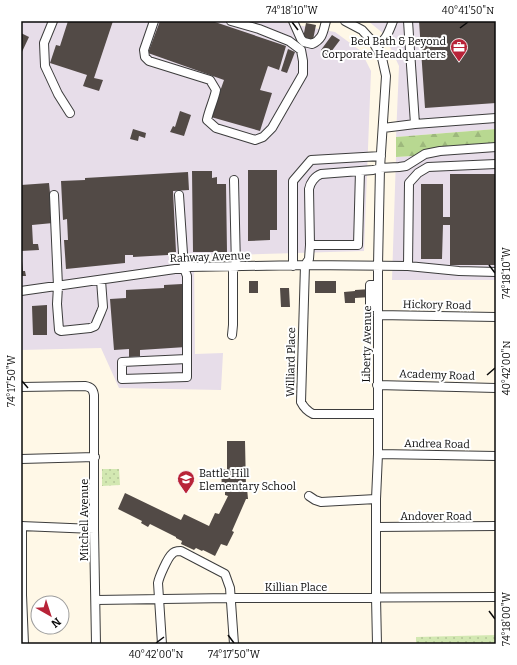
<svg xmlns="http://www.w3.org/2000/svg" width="517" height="665" font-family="Bitter,serif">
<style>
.industrial{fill:#e7dde9}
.grass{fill:url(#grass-dots)}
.forest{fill:url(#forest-firs)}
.building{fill:#524a46}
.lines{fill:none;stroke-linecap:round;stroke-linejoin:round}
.minor-casing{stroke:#3d3d3d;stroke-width:10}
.minor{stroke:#fff;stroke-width:8}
.ticks{fill:none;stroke:#0a0a0a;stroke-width:1.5}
.labels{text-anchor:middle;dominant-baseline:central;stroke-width:4;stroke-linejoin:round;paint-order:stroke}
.poi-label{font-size:11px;fill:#0a0a0a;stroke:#fff;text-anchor:end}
.street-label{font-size:11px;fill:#0a0a0a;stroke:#fff}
.neatline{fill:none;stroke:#0a0a0a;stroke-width:1.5}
.ticks-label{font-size:10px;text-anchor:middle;fill:#0a0a0a}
</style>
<defs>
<pattern id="grass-dots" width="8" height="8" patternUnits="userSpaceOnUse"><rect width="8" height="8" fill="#d3e8b2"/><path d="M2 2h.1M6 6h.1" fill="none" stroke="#b4c698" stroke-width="1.8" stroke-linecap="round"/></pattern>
<pattern id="forest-firs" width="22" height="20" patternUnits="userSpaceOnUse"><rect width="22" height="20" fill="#b8d891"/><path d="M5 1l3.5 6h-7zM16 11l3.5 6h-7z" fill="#9db87c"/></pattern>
</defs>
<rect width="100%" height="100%" fill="#fff8e7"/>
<path class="industrial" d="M 21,21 L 276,21 L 335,32 L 361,51 L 371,71 L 364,251 L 194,256 L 195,354 L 223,353 L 221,390 L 119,388 L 101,348 L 21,350 Z
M 368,21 L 496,21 L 496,129 L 396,137 L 399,66 L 384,34 Z
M 496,151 L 496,280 L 392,280 L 396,157 Z"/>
<path class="grass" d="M 102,469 L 119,469 L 120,485 L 102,486 Z
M 496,635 L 496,644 L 416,644 L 416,637 Z"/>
<path class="forest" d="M 496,129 L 496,151 L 396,157 L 396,137 Z"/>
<path class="building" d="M 68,21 L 113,21 L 94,78 L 103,80 L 99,91 L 83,86 L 87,75 L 50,63 L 56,45 L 60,46 Z
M 160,21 L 212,21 L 286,46 L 279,70 L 268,66 L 260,90 L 272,93 L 260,131 L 211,117 L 224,80 L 148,53 Z
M 419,21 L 496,21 L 496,103 L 425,108 Z
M 306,23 L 316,25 L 313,40 L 303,38 Z
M 21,33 L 29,37 L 21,54 Z
M 332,35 L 340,40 L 328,56 L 321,50 Z
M 288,49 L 295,52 L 287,73 L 281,71 Z
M 180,111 L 191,115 L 184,136 L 170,132 L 173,126 L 175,127 Z
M 133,129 L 146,133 L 145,138 L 139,136 L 138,141 L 130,139 Z
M 248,170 L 277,170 L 277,230 L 270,230 L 270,240 L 248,241 Z
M 192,171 L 212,171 L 212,178 L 217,177 L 217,184 L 226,184 L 227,252 L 193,252 Z
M 188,172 L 189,190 L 173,191 L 176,252 L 168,253 L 168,255 L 133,257 L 133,255 L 125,255 L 125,263 L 66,269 L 64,240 L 68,240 L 67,219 L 63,220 L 61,181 L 85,180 L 85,178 Z
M 450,174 L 496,174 L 496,265 L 450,265 L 450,225 L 443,225 L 442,259 L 421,259 L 421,184 L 443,184 L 443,217 L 450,217 Z
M 49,183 L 53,223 L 32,225 L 33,244 L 38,244 L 39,250 L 21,251 L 21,185 Z
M 21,261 L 22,261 L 23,271 L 25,271 L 26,276 L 21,276 Z
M 249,281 L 258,281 L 258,293 L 249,293 Z
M 315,281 L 336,281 L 336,293 L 315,293 Z
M 182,284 L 186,347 L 140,350 L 140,356 L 129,357 L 129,349 L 114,350 L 110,299 L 126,298 L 126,290 L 164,288 L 164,285 Z
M 280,288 L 289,288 L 290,307 L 281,307 Z
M 371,289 L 371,297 L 355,298 L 355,303 L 345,303 L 344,292 L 355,291 L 355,290 Z
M 47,305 L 47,335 L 33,335 L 32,306 Z
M 227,441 L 245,441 L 246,488 L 247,488 L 248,499 L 246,499 L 232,531 L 234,532 L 227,546 L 221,544 L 215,556 L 203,550 L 202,551 L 196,548 L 194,550 L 181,544 L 182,541 L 176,538 L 176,537 L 150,524 L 148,527 L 141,523 L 142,521 L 118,509 L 125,493 L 181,520 L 184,514 L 209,526 L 215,513 L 219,514 L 228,496 L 225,495 L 225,489 L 222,489 L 221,469 L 227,469 Z"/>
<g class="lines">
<g class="minor-casing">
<path id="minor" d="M 53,21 L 44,43 L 45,66 L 58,94 L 70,113
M 154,21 L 144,50 L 145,57 L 149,61 L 210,80 L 216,90 C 214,100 209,110 207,120 L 216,128 L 255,140 L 263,137 L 272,128 L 303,74 L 303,61 L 301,50 L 289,41 L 259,29 L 231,21
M 293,21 L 301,39 L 304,42 L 312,44 C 323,39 323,32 326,21
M 345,21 L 362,30 L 373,42 L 382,58 L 386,76 L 380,168 L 378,265 L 378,454 L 376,499 L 376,597 L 377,644
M 408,21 L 415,124
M 376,47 C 386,41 389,31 393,21
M 383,128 L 415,124 L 496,118
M 234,180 L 236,267
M 54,195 L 58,286 L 57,304 L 59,330 L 61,331 L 90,328 L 95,326 L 101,312 L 103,307 L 101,280
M 179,195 L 184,268 L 187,276 L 187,377 L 122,379 L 122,362 L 187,359
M 310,245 L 358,245 L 360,171
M 293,266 L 293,181 L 311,160 L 381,156
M 408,266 L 409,183 L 418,173 L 428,167 L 496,164
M 378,285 L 370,285 L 370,307 L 378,307
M 21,291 L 189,267 L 305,265 L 408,266 L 459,271 L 496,272
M 378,315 L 496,317
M 232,335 L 233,325 L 233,267
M 377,385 L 496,388
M 21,387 L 85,386 C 91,387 93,389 94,395 L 94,529 L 96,644
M 377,414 L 313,414 C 307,411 304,408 301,402 L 305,265 L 309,259 L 310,245 L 309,189 C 310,183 315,176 321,174 L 373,170 L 380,168 L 399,167 L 406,166 L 425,154 L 440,151 L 496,147
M 378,454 L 496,456
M 21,459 L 95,457
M 309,496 L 315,500 L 321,502 L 376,499
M 21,526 L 94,529
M 22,526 L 22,595 L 24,644
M 376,527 L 496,526
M 96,600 L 230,598 L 496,597
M 162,644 L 158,583 C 159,577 168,557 172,554 C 174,551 178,551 181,551 L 225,574 L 230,588 L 234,644"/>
</g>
<use href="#minor" class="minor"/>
</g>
<path class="ticks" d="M 292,22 L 298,30M 460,28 L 468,22M 489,265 L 495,273M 487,375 L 495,368M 22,381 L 28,388M 489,611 L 495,619M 228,635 L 234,643M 156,643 L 164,637"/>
<defs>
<g id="office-pin" transform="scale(0.9)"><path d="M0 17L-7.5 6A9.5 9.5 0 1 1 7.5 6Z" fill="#b82338" stroke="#fff"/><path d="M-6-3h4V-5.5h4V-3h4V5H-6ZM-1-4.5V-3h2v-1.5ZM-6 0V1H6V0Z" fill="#fff"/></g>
<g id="school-pin" transform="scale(0.9)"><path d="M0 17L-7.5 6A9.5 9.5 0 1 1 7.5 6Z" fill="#b82338" stroke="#fff"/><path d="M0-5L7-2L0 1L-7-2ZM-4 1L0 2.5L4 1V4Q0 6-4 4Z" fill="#fff"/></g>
</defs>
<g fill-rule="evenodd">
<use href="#office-pin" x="459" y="47"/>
<use href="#school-pin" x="186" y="479"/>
</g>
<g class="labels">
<g class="poi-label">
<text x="446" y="41">Bed Bath &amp; Beyond<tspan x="446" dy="13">Corporate Headquarters</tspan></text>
<text x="199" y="473" text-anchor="start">Battle Hill<tspan x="199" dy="13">Elementary School</tspan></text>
</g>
<g class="street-label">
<text transform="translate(210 257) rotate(-2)">Rahway Avenue</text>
<text transform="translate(437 305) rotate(1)">Hickory Road</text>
<text transform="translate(367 344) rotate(-89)">Liberty Avenue</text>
<text transform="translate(291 362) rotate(-89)">Williard Place</text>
<text transform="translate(437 375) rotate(2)">Academy Road</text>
<text transform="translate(437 444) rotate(1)">Andrea Road</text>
<text x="436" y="516">Andover Road</text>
<text transform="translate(84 520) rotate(-90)">Mitchell Avenue</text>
<text x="296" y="587">Killian Place</text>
</g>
</g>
<rect width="517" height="665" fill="none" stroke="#ffffff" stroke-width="44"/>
<g transform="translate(50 615) rotate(141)"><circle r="19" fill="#ffffff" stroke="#9d9d9d"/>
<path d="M0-3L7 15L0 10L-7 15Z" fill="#b82338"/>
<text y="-6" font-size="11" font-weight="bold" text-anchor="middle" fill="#0a0a0a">N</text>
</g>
<rect x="22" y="22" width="473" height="621" class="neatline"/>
<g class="ticks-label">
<text x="292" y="14">74°18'10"W</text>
<text x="468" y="14">40°41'50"N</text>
<text transform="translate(506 273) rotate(-90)" y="4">74°18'10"W</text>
<text transform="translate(506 368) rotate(-90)" y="4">40°42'00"N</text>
<text transform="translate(11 381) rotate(-90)" y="4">74°17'50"W</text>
<text transform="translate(506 619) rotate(-90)" y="4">74°18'00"W</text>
<text x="156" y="658">40°42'00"N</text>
<text x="234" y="658">74°17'50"W</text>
</g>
</svg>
